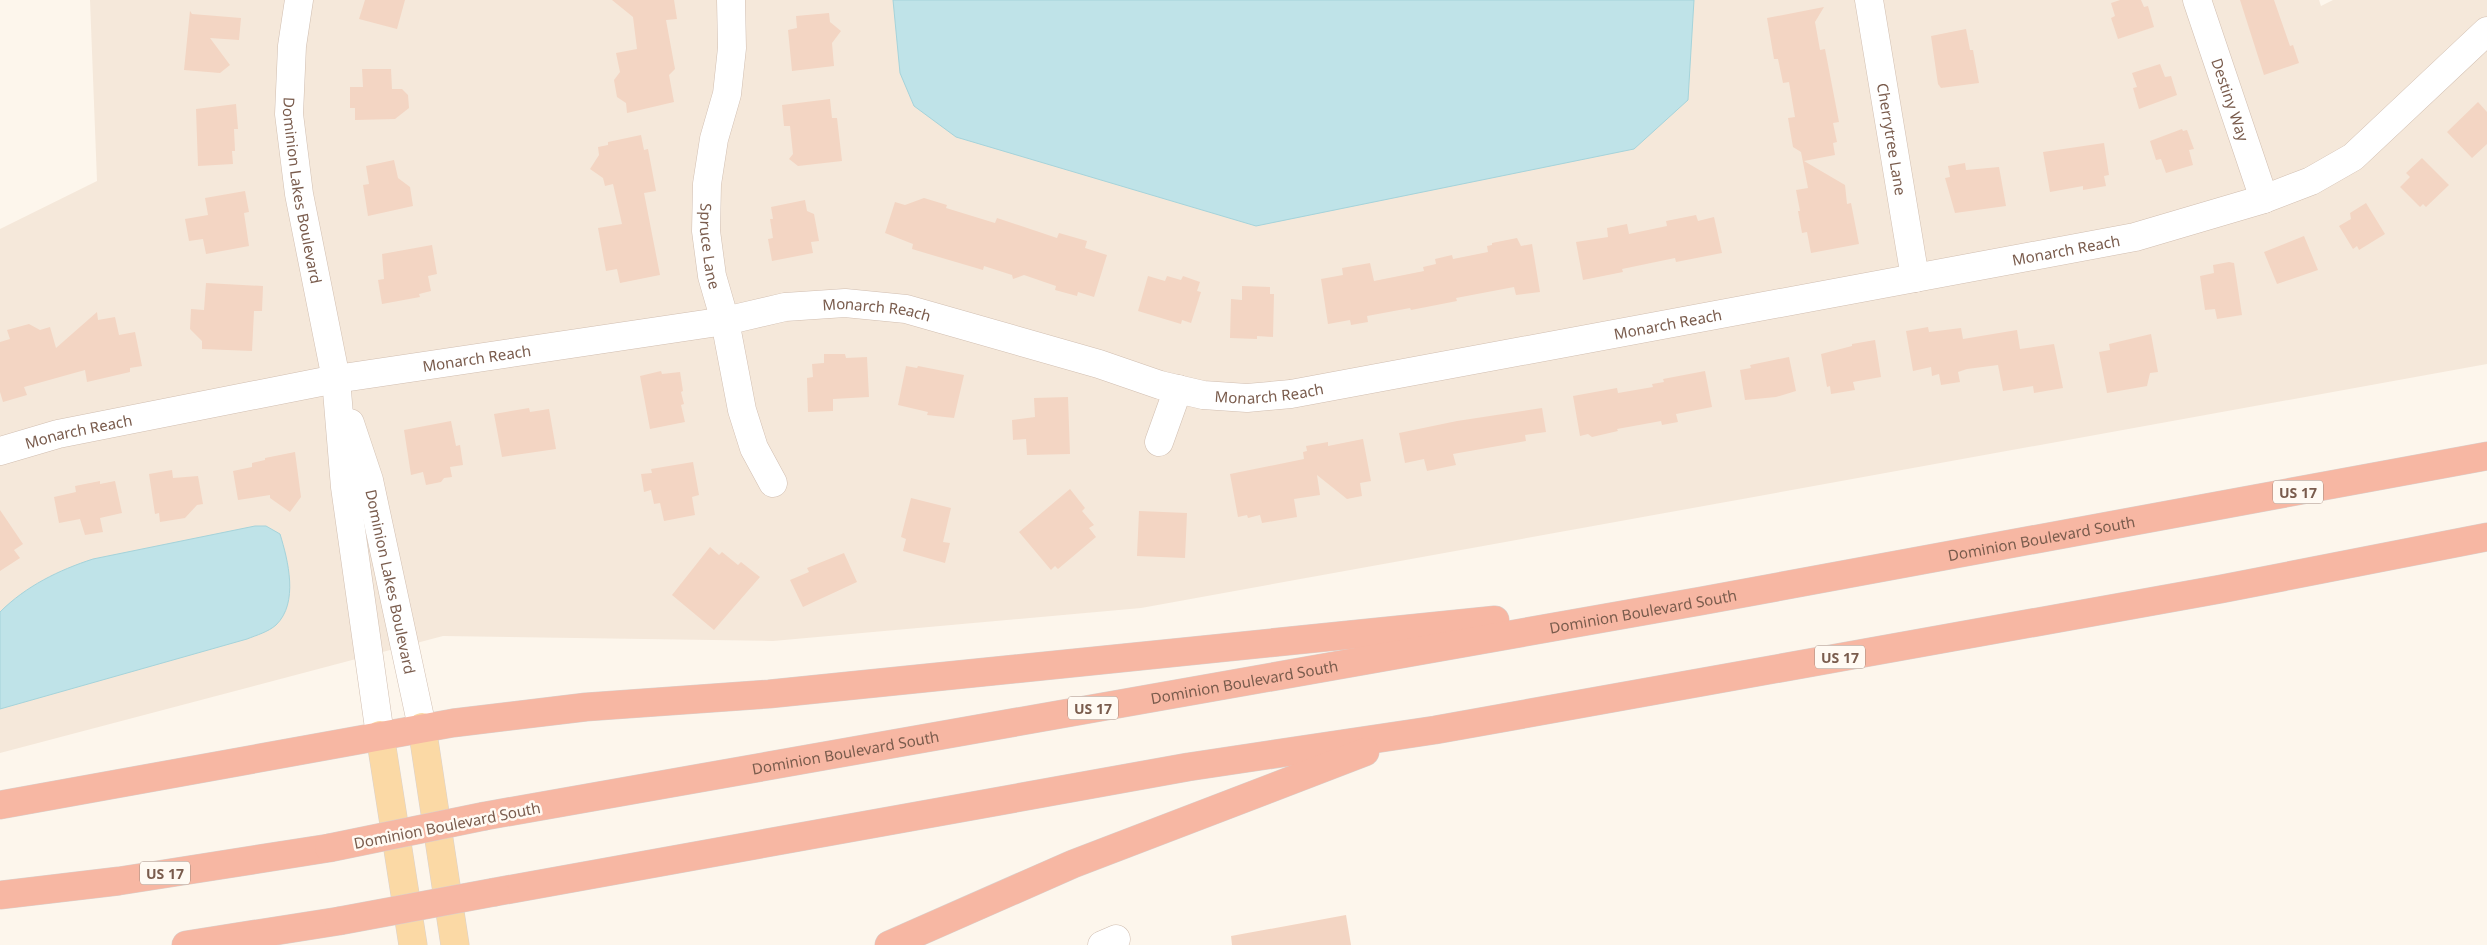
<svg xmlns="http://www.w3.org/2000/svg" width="2487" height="945" font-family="'Noto Sans',sans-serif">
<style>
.residential{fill:#f5e8da}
.water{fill:#bfe3e8;stroke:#a5d3da}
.building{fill:#f3d5c3}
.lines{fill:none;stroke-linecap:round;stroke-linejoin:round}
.minor-casing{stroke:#d1beb0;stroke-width:29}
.major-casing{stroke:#dad1cd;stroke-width:29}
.highway-casing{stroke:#dad1cd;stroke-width:29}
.minor{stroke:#fff;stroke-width:28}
.major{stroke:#fbd9a5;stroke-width:28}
.highway{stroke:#f7b7a3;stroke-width:28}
.highway-bridge-casing{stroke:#dad1cd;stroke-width:29;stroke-linecap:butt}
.highway-bridge{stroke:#f7b7a3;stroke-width:28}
.labels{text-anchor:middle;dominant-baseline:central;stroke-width:5;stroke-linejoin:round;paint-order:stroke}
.shield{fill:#fffaf3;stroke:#a28b7f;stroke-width:1}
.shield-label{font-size:14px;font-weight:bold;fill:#7a5c4d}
.street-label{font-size:15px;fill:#7a5c4d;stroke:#fffaf3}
</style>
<rect width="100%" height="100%" fill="#fdf6ec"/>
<path class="residential" d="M 90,0 L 2319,0 L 2321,6 L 2333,0 L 2487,0 L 2487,364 L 1141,608 L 773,641 L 443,636 L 0,753 L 0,229 L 97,181 Z"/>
<path class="water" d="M 893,0 L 1694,0 L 1688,100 L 1634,149 L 1256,226 L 956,137 L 914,106 L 900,73 Z
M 255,526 L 266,526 L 280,534 C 288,560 299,603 276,625 C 268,632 257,635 247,639 L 0,709 L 0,612 C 26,586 59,570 93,559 Z"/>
<path class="building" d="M 365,0 L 405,0 L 397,29 L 359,19 Z
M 612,0 L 674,0 L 677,19 L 666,20 L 675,69 L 669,75 L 674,102 L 627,113 L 626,103 L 617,97 L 614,80 L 620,72 L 616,53 L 637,49 L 633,17 Z
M 2120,0 L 2141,0 L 2144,7 L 2148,6 L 2154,27 L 2118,39 L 2111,18 L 2115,16 L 2111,3 Z
M 2240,0 L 2274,0 L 2290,46 L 2293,45 L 2299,63 L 2264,75 Z
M 1824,7 L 1815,22 L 1820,50 L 1825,49 L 1839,122 L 1833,123 L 1837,142 L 1833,143 L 1835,155 L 1804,161 L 1845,185 L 1847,204 L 1851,203 L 1859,244 L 1811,253 L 1807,232 L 1802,233 L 1798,211 L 1800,211 L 1796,190 L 1808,188 L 1801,152 L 1793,147 L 1788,118 L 1795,117 L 1789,82 L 1783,83 L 1778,59 L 1774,59 L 1767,18 Z
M 190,11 L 192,14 L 241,18 L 239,40 L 210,38 L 230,65 L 220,73 L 184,70 Z
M 829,13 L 830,22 L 841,31 L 832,43 L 834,66 L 792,71 L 788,30 L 797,28 L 796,16 Z
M 1966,29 L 1970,50 L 1973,50 L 1979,83 L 1941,88 L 1938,84 L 1931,36 Z
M 2160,64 L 2165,77 L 2171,76 L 2177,95 L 2139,109 L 2133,88 L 2137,87 L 2132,73 Z
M 362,69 L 391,69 L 392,89 L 402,89 L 408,95 L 409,108 L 395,119 L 355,120 L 355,108 L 350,108 L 350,87 L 363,87 Z
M 830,99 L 832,118 L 837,118 L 842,161 L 798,166 L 789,159 L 793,154 L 790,126 L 784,126 L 782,105 Z
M 2478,102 L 2487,112 L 2487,144 L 2472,158 L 2447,132 Z
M 236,104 L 238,129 L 234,129 L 235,151 L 232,151 L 233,164 L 198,166 L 196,109 Z
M 2182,129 L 2183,131 L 2187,130 L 2194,149 L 2189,150 L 2193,165 L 2166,173 L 2161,159 L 2156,160 L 2150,141 Z
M 641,135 L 644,150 L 648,149 L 656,191 L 644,193 L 660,275 L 620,283 L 617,269 L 606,271 L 598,228 L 622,224 L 613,184 L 605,186 L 603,178 L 590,169 L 599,155 L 598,147 L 608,145 L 608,142 Z
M 2104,143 L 2109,175 L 2104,176 L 2106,186 L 2083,190 L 2083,186 L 2050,192 L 2043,152 Z
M 2422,158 L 2449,185 L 2426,207 L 2423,204 L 2420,207 L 2400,187 L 2410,177 L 2406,173 Z
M 394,160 L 398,178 L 410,187 L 413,206 L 368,216 L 363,185 L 369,184 L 366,166 Z
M 1965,163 L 1966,170 L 1999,167 L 2006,206 L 1955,213 L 1945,178 L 1950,177 L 1948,166 Z
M 245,191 L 249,212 L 244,213 L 249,246 L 206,254 L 203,239 L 189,241 L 185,219 L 208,215 L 205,198 Z
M 924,198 L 947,205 L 946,208 L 995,223 L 997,218 L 1057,238 L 1059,233 L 1087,241 L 1085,248 L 1107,255 L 1094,297 L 1078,292 L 1077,296 L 1055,290 L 1056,286 L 1024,275 L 1013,279 L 1012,275 L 984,266 L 983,270 L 932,255 L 912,249 L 913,244 L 885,233 L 895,202 L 905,205 Z
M 805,200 L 807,211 L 814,214 L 819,241 L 811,242 L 813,253 L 772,261 L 768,239 L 773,238 L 770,219 L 773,219 L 771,207 Z
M 2366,203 L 2385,234 L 2359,250 L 2357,246 L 2353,249 L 2339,226 L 2351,219 L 2350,213 Z
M 1696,215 L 1698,221 L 1714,217 L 1722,253 L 1676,262 L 1675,258 L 1622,269 L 1623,272 L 1583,280 L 1576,242 L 1608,237 L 1607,228 L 1627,224 L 1629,234 L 1667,226 L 1666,221 Z
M 2304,236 L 2318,270 L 2277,284 L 2264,252 Z
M 1517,238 L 1521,246 L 1532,244 L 1540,292 L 1516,295 L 1514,287 L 1456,298 L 1457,301 L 1411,310 L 1410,308 L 1367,316 L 1368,322 L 1351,325 L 1350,320 L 1328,324 L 1321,279 L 1343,275 L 1342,268 L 1370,263 L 1374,281 L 1424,271 L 1423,267 L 1436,264 L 1435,259 L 1452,255 L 1453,259 L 1488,252 L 1487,246 L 1492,245 L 1492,243 Z
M 432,245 L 437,274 L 428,276 L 431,291 L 419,294 L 420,297 L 382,304 L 378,280 L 384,279 L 382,254 Z
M 2229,262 L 2234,263 L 2242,315 L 2217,319 L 2215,309 L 2205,310 L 2200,276 L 2214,273 L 2213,265 Z
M 1148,276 L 1165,281 L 1167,276 L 1181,280 L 1183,276 L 1200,282 L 1197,291 L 1201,292 L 1191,323 L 1182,320 L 1181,324 L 1138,311 Z
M 206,283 L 263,286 L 262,311 L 254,311 L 252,351 L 202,349 L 202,341 L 190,329 L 191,309 L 204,310 Z
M 1242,286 L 1270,287 L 1270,294 L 1274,294 L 1273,337 L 1257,336 L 1257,339 L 1230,338 L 1231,299 L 1242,300 Z
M 97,312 L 98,320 L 115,317 L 119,335 L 135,332 L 142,366 L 130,368 L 130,372 L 87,382 L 85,370 L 24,387 L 27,395 L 3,402 L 0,392 L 0,342 L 10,339 L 7,330 L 29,324 L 40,330 L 50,327 L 56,348 Z
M 1928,327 L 1929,332 L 1961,328 L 1963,339 L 2017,330 L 2020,349 L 2054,344 L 2063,388 L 2034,393 L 2033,386 L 2003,391 L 1998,365 L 1967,369 L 1958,372 L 1960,382 L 1941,385 L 1939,374 L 1932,376 L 1931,367 L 1913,371 L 1906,331 Z
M 2151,334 L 2158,372 L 2150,373 L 2147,386 L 2107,393 L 2099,352 L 2110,350 L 2109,344 Z
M 1875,340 L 1881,377 L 1853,382 L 1855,390 L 1831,394 L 1830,386 L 1827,387 L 1821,354 L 1852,346 L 1852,344 Z
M 824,354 L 845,354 L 846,358 L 867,357 L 869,397 L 833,399 L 833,411 L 808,412 L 807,378 L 813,377 L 812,364 L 824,363 Z
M 1789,357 L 1796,391 L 1776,397 L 1745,400 L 1740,370 L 1751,368 L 1750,365 Z
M 906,366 L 917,368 L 918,366 L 964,375 L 954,418 L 927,415 L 928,412 L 898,405 Z
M 661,371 L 662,374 L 680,372 L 683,391 L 681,392 L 684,404 L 681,405 L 685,422 L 650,429 L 640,376 Z
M 1705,371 L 1712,407 L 1676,414 L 1678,422 L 1662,425 L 1661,421 L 1617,429 L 1618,431 L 1592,437 L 1588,434 L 1580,436 L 1573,396 L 1617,388 L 1618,393 L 1653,387 L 1652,384 L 1664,382 L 1663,379 Z
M 1068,397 L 1070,454 L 1027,455 L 1026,439 L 1013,440 L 1012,420 L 1035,417 L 1034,398 Z
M 529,408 L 530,412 L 549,409 L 556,449 L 502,457 L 494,414 Z
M 1542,408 L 1546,432 L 1525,435 L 1526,441 L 1453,454 L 1456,465 L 1427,471 L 1424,459 L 1405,463 L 1399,433 L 1457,421 Z
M 451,421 L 456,446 L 460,445 L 463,465 L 450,467 L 452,477 L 444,478 L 441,482 L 426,485 L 423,472 L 411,475 L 404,430 Z
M 1363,439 L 1371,481 L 1360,483 L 1362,496 L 1347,499 L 1317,475 L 1320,495 L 1294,499 L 1297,517 L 1262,523 L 1260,515 L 1248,518 L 1247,515 L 1238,517 L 1230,474 L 1304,459 L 1303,452 L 1307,451 L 1306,446 L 1328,442 L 1328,446 Z
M 295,452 L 301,497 L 290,512 L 270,498 L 270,495 L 238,500 L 233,471 L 252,467 L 252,463 L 265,460 L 265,458 Z
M 693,462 L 699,495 L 692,497 L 695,515 L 664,521 L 660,503 L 654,504 L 651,490 L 644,492 L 641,474 L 652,473 L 651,469 Z
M 172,470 L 173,478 L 198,476 L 203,504 L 197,505 L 185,518 L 160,522 L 159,513 L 155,514 L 149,474 Z
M 100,481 L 100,484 L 115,481 L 122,513 L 100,518 L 103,532 L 85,535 L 80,519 L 59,523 L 54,497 L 76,492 L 75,486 Z
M 1070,489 L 1085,508 L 1082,511 L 1094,525 L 1089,528 L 1096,537 L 1058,569 L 1055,566 L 1051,570 L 1019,532 Z
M 911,498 L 951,508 L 943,542 L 950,543 L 945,563 L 903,551 L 906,539 L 901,537 Z
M 0,510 L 23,544 L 14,550 L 20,558 L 0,571 Z
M 1139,511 L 1187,513 L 1185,558 L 1137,556 Z
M 710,547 L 719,555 L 722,552 L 738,565 L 741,562 L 760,577 L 714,630 L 672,595 Z
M 844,553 L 857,582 L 803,607 L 790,580 L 809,572 L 807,568 Z
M 1346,915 L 1351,945 L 1232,945 L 1231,936 Z"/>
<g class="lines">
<g class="minor-casing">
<g id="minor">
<path id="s1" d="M 299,0 L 292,46 L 289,114 L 299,194 L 336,379 L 345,487 L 380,735"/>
<path id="s2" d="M 731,0 L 732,48 L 727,94 L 714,139 L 707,184 L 706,231 L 712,276 L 725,321 L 742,410 L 754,448 L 773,483"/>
<path id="s3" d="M 1869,0 L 1915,278"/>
<path id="s4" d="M 2197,0 L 2264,199"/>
<path id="s5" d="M 350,423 L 369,480 L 422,727"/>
<path d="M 1159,442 L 1178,389"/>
<path id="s6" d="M 0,451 L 58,434 L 336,379 L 725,321 L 785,307 L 845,303 L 906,309 L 1099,364 L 1160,385 L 1203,395 L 1247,398 L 1291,394 L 2135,237 L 2264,199 L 2311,181 L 2353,157 L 2487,31"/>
<path d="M 1102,945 L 1116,939"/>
</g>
</g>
<g class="major-casing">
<path id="major" d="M 422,727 L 455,945
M 380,735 L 413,945"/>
</g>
<g class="highway-casing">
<g id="highway">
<path d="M 0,805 L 453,723 L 586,707 L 769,694 L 1495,620"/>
<path id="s7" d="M 485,816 L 1701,601 L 2487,456"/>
<path d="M 495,892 L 1188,767 L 1435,730 L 2221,589 L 2487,537"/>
<path d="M 0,895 L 119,881 L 329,848"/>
<path d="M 186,945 L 339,921"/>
<path d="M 889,945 L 1073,864 L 1365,752"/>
</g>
</g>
<use href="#minor" class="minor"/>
<use href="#major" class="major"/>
<use href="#highway" class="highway"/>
<g class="highway-bridge-casing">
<path id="highway-bridge" d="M 329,848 L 485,816
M 339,921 L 495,892"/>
</g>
<use href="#highway-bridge" class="highway-bridge"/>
</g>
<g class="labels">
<g class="shield">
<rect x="2273" y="480.5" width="50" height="23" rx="4"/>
<rect x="1815" y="645.5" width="50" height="23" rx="4"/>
<rect x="1068" y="696.5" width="50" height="23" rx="4"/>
<rect x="140" y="861.5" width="50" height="23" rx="4"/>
</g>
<g class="shield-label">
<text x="2298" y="492">US 17</text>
<text x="1840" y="657">US 17</text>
<text x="1093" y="708">US 17</text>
<text x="165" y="873">US 17</text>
</g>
<g class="street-label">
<text stroke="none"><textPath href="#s4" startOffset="105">Destiny Way</textPath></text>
<text stroke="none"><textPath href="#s3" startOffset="141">Cherrytree Lane</textPath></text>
<text stroke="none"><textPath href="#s1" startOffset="192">Dominion Lakes Boulevard</textPath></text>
<text stroke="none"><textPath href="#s2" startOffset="249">Spruce Lane</textPath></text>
<text stroke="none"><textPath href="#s6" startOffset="2106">Monarch Reach</textPath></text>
<text stroke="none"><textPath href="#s6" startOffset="891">Monarch Reach</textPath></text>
<text stroke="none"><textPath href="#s6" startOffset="1701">Monarch Reach</textPath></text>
<text stroke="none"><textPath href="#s6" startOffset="486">Monarch Reach</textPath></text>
<text stroke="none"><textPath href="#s6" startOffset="1296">Monarch Reach</textPath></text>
<text stroke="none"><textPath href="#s6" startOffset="81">Monarch Reach</textPath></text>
<text stroke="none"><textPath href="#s7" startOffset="1581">Dominion Boulevard South</textPath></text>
<text stroke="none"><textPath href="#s5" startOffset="164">Dominion Lakes Boulevard</textPath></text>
<text stroke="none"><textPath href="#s7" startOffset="1176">Dominion Boulevard South</textPath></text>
<text stroke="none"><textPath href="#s7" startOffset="771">Dominion Boulevard South</textPath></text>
<text stroke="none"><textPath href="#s7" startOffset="366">Dominion Boulevard South</textPath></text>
<text transform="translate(447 825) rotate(-11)">Dominion Boulevard South</text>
</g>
</g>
</svg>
